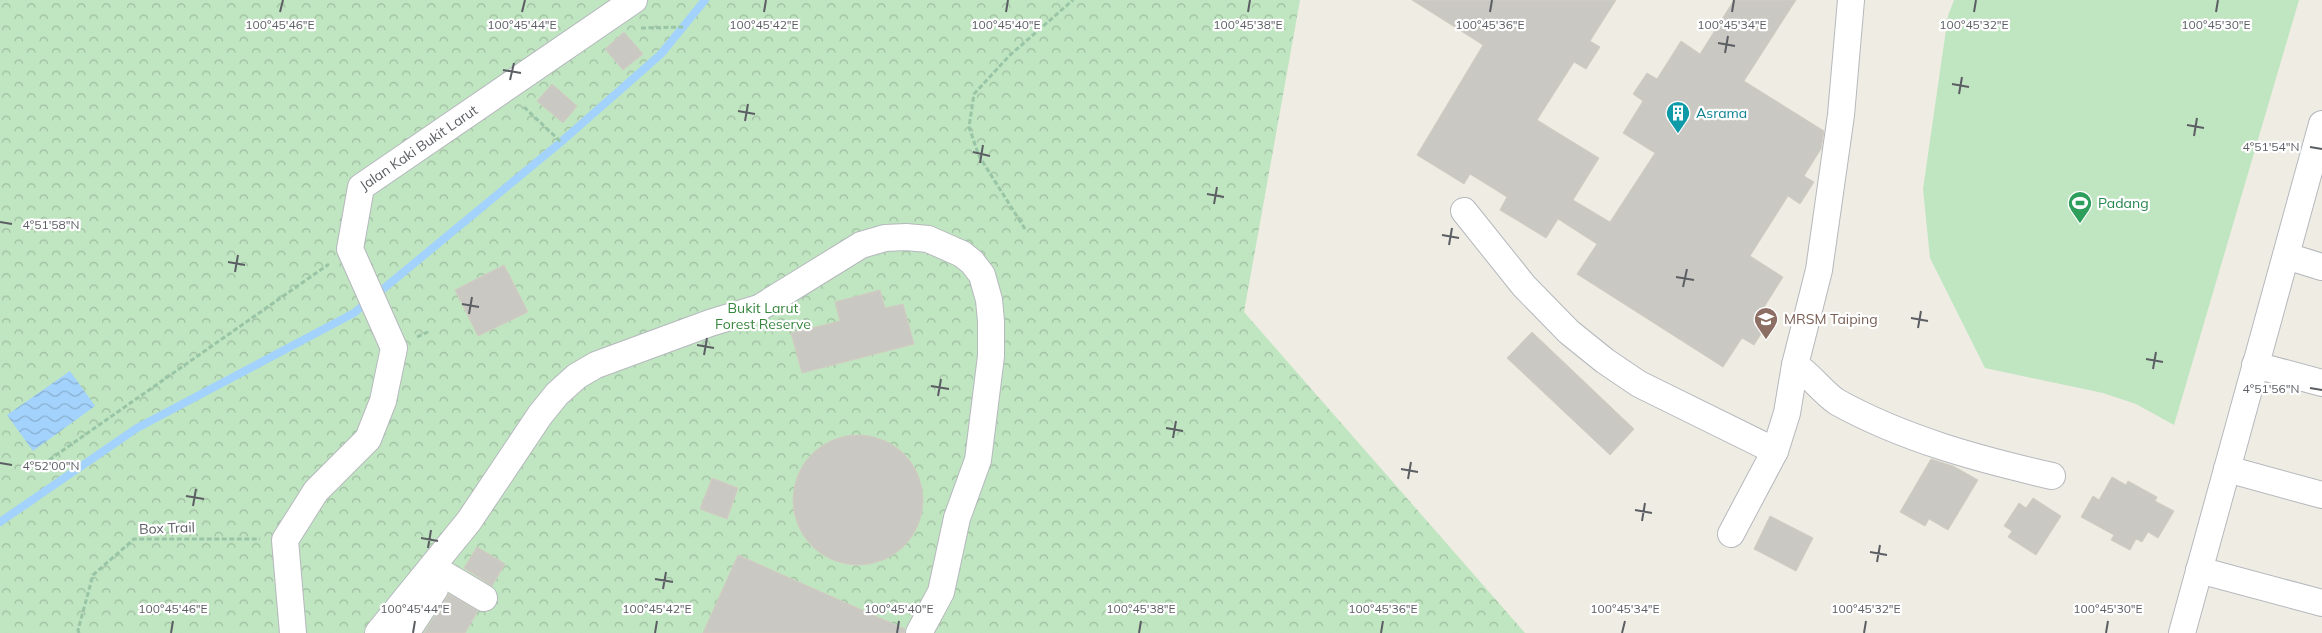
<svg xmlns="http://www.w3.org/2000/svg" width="2322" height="633" font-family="Mulish,sans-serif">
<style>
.forest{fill:url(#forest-crowns)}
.pitch{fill:#c0e5c1}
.water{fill:url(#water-waves)}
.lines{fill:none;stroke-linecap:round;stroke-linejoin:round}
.stream{stroke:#a3d3fd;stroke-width:8}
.building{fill:#cac8c2;stroke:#d2cdc1}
.minor-casing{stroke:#b5b8bd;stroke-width:28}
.path{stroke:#99c5a7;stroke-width:3;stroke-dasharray:5 2.5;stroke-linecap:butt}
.minor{stroke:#fff;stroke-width:26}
.ticks{fill:none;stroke:#5b5e63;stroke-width:2}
.labels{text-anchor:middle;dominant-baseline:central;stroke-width:4.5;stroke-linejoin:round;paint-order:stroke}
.culture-label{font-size:14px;fill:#0d838f;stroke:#fff;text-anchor:start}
.street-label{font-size:14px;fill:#5b5e63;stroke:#fff}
.leisure-label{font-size:14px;fill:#27864d;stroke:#fff;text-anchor:start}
.park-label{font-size:14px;fill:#37863e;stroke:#fff}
.education-label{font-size:14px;fill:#785e54;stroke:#fff;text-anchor:start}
.ticks-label{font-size:12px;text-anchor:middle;fill:#5b5e63;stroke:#fff;stroke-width:4.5;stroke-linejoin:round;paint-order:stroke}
</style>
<defs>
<pattern id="forest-crowns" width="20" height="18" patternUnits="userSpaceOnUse" patternTransform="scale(1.25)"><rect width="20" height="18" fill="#c0e5c1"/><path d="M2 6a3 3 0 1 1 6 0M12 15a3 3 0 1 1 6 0" fill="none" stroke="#9fbda0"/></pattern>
<pattern id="water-waves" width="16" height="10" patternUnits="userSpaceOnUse" patternTransform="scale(1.25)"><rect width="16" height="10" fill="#a3d3fd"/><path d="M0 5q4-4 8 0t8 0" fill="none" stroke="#88aed0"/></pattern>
</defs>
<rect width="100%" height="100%" fill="#eeece3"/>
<path class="forest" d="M 0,0 L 1300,0 L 1244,312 L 1525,633 L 0,633 Z"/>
<path class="pitch" d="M 1954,0 L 2299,0 L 2174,425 L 2136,404 L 2103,393 L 1985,368 L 1930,258 L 1923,189 L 1948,16 Z"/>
<path class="water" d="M 70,371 L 95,406 L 33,451 L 7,415 Z"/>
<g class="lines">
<path class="stream" d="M 0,522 L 137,428 L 354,313 L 561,142 L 661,54 L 705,0"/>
</g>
<path class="building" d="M 1412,0 L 1616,0 L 1590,41 L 1600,47 L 1586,69 L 1574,62 L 1537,120 L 1599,158 L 1573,200 L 1610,222 L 1655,153 L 1623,133 L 1643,101 L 1633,94 L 1647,73 L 1657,79 L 1681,41 L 1700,54 L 1734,0 L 1796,0 L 1744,81 L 1824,131 L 1821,149 L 1804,176 L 1814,182 L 1800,204 L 1788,196 L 1750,256 L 1783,277 L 1758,317 L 1768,323 L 1754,345 L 1742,338 L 1723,367 L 1577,274 L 1597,244 L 1558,219 L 1546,238 L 1500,210 L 1507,197 L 1470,174 L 1464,184 L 1417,155 L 1483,45 Z
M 624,32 L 643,54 L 623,70 L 605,49 Z
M 552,84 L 577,106 L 563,123 L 537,101 Z
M 504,265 L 528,312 L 478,336 L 455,290 Z
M 880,290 L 885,308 L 903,304 L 914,344 L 802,373 L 791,333 L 840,321 L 835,302 Z
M 1532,332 L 1634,429 L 1610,455 L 1507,358 Z
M793 500a65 65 0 1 1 130 0a65 65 0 1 1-130 0Z
M 1931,459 L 1953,466 L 1978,480 L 1948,530 L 1929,519 L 1925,526 L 1900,512 Z
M 2112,477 L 2126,485 L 2128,481 L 2157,497 L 2155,501 L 2174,511 L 2158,538 L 2148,532 L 2142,542 L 2136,539 L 2130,550 L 2111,540 L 2114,535 L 2081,517 L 2093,496 L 2099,500 Z
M 712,478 L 738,488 L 727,519 L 700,509 Z
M 2033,498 L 2061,516 L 2036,555 L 2008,537 L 2012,531 L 2004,526 L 2019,503 L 2026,508 Z
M 1770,516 L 1813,538 L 1796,571 L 1754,549 Z
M 477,547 L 505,564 L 492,586 L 464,568 Z
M 738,555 L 905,629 L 904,633 L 703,633 Z
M 449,594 L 478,611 L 465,633 L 424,633 Z"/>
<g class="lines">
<g class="minor-casing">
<g id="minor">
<path d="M 1464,211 L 1524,286 L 1569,332 L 1605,361 L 1639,384 L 1775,451"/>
<path d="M 2286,256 L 2322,267"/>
<path d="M 1795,365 C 1811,375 1821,391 1837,402 C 1904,439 1978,459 2052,476"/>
<path d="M 2255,365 L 2322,383"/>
<path d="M 2227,469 L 2322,495"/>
<path d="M 1731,534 L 1775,451 L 1787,413 L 1795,365 L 1819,270 L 1841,115 L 1851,0"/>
<path d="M 432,567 L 484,598"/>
<path d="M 2199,570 L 2322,603"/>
<path id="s1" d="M 293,633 L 285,540 L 316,491 L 368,439 L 383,401 L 394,348 L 350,249 L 361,187 L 634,0"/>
<path d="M 378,633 L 469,521 L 540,415 L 557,394 L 577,376 L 596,365 L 710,323 L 759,308 L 861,245 L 885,238 L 906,237 L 928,239 L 962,254 L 972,262 L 982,275 L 989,300 L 991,321 L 991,356 L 978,460 L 957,518 L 941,592 L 919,633"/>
<path d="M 406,633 L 435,589"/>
<path d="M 2182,633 L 2322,124"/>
</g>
</g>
<path class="path" d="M 641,28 L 683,27
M 524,107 L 561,142
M 1025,229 L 979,156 L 969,127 L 974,94 L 1009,56 L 1073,0
M 417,337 L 430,331
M 49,460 L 329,264
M 79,633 L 78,630 L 93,575 L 134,539 L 260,539"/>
<use href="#minor" class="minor"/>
</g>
<path class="ticks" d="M 280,12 L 283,0M 522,12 L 525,0M 764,12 L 766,0M 1006,12 L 1008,0M 1248,12 L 1250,0M 1490,12 L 1492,0M 1732,12 L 1734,0M 1974,12 L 1976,0M 2216,12 L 2218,0M 1718,43 L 1735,46M 1725,53 L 1728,36M 503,70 L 521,73M 510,80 L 514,63M 1952,84 L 1969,87M 1959,94 L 1962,77M 738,111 L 755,114M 745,121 L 748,104M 2187,125 L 2204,128M 2194,136 L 2197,118M 2310,147 L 2322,149M 973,152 L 990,156M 980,163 L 983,145M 1207,194 L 1224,197M 1214,204 L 1217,187M 0,222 L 12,224M 1442,235 L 1459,238M 1449,245 L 1452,228M 228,262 L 245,265M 235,272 L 238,255M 1676,277 L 1694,280M 1683,287 L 1687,269M 462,304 L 479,307M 469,314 L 472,297M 1911,318 L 1928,321M 1918,328 L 1921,311M 697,345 L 714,348M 704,355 L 707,338M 2146,359 L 2163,362M 2153,369 L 2156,352M 931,386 L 949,389M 2310,388 L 2322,390M 938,396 L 941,379M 1166,428 L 1183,431M 1173,438 L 1176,421M 0,463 L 12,465M 1401,469 L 1418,472M 1408,479 L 1411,462M 186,496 L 204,499M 193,506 L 196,489M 1635,510 L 1652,513M 1642,521 L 1645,503M 421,538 L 438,541M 428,548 L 431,530M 1870,552 L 1887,555M 1877,562 L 1880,545M 655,579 L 673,582M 663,589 L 666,572M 171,633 L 173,621M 413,633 L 415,621M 655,633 L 657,621M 897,633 L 899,621M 1139,633 L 1141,621M 1381,633 L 1383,621M 1622,633 L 1625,621M 1864,633 L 1866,621M 2106,633 L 2108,621"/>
<defs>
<g id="building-pin" transform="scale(1.25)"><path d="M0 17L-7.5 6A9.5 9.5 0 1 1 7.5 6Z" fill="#0f9aa8" stroke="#fff"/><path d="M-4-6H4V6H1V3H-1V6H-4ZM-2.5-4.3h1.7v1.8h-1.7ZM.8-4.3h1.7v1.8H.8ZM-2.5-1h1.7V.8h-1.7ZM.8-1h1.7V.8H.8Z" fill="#fff"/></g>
<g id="stadium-pin" transform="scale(1.25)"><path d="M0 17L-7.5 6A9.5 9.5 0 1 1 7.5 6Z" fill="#2e9e5b" stroke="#fff"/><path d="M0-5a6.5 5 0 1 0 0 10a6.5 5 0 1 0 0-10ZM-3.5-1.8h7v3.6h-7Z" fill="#fff"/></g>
<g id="school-pin" transform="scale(1.25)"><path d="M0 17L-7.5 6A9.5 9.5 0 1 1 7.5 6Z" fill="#8d6e63" stroke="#fff"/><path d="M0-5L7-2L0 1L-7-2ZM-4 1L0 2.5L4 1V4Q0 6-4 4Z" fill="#fff"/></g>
</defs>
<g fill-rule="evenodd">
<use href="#building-pin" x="1678" y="113"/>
<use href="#stadium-pin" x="2080" y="203"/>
<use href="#school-pin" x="1766" y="319"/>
</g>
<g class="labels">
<g class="culture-label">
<text x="1696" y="113">Asrama</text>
</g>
<g class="street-label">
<text stroke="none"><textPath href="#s1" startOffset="561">Jalan Kaki Bukit Larut</textPath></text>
<text transform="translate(167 528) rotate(-2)">Box Trail</text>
</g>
<g class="leisure-label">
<text x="2098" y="203">Padang</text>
</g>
<g class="park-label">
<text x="763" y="308">Bukit Larut<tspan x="763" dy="16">Forest Reserve</tspan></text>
</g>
<g class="education-label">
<text x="1784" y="319">MRSM Taiping</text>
</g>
</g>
<g class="ticks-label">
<text x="280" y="29">100°45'46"E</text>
<text x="522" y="29">100°45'44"E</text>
<text x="764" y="29">100°45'42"E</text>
<text x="1006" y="29">100°45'40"E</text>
<text x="1248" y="29">100°45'38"E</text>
<text x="1490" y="29">100°45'36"E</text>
<text x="1732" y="29">100°45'34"E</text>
<text x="1974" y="29">100°45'32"E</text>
<text x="2216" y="29">100°45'30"E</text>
<text x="2271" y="151">4°51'54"N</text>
<text x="51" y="229">4°51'58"N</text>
<text x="2271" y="393">4°51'56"N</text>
<text x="51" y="470">4°52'00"N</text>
<text x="173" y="613">100°45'46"E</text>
<text x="415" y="613">100°45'44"E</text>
<text x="657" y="613">100°45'42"E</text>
<text x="899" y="613">100°45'40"E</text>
<text x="1141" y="613">100°45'38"E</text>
<text x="1383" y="613">100°45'36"E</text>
<text x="1625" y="613">100°45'34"E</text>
<text x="1866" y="613">100°45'32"E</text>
<text x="2108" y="613">100°45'30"E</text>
</g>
</svg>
